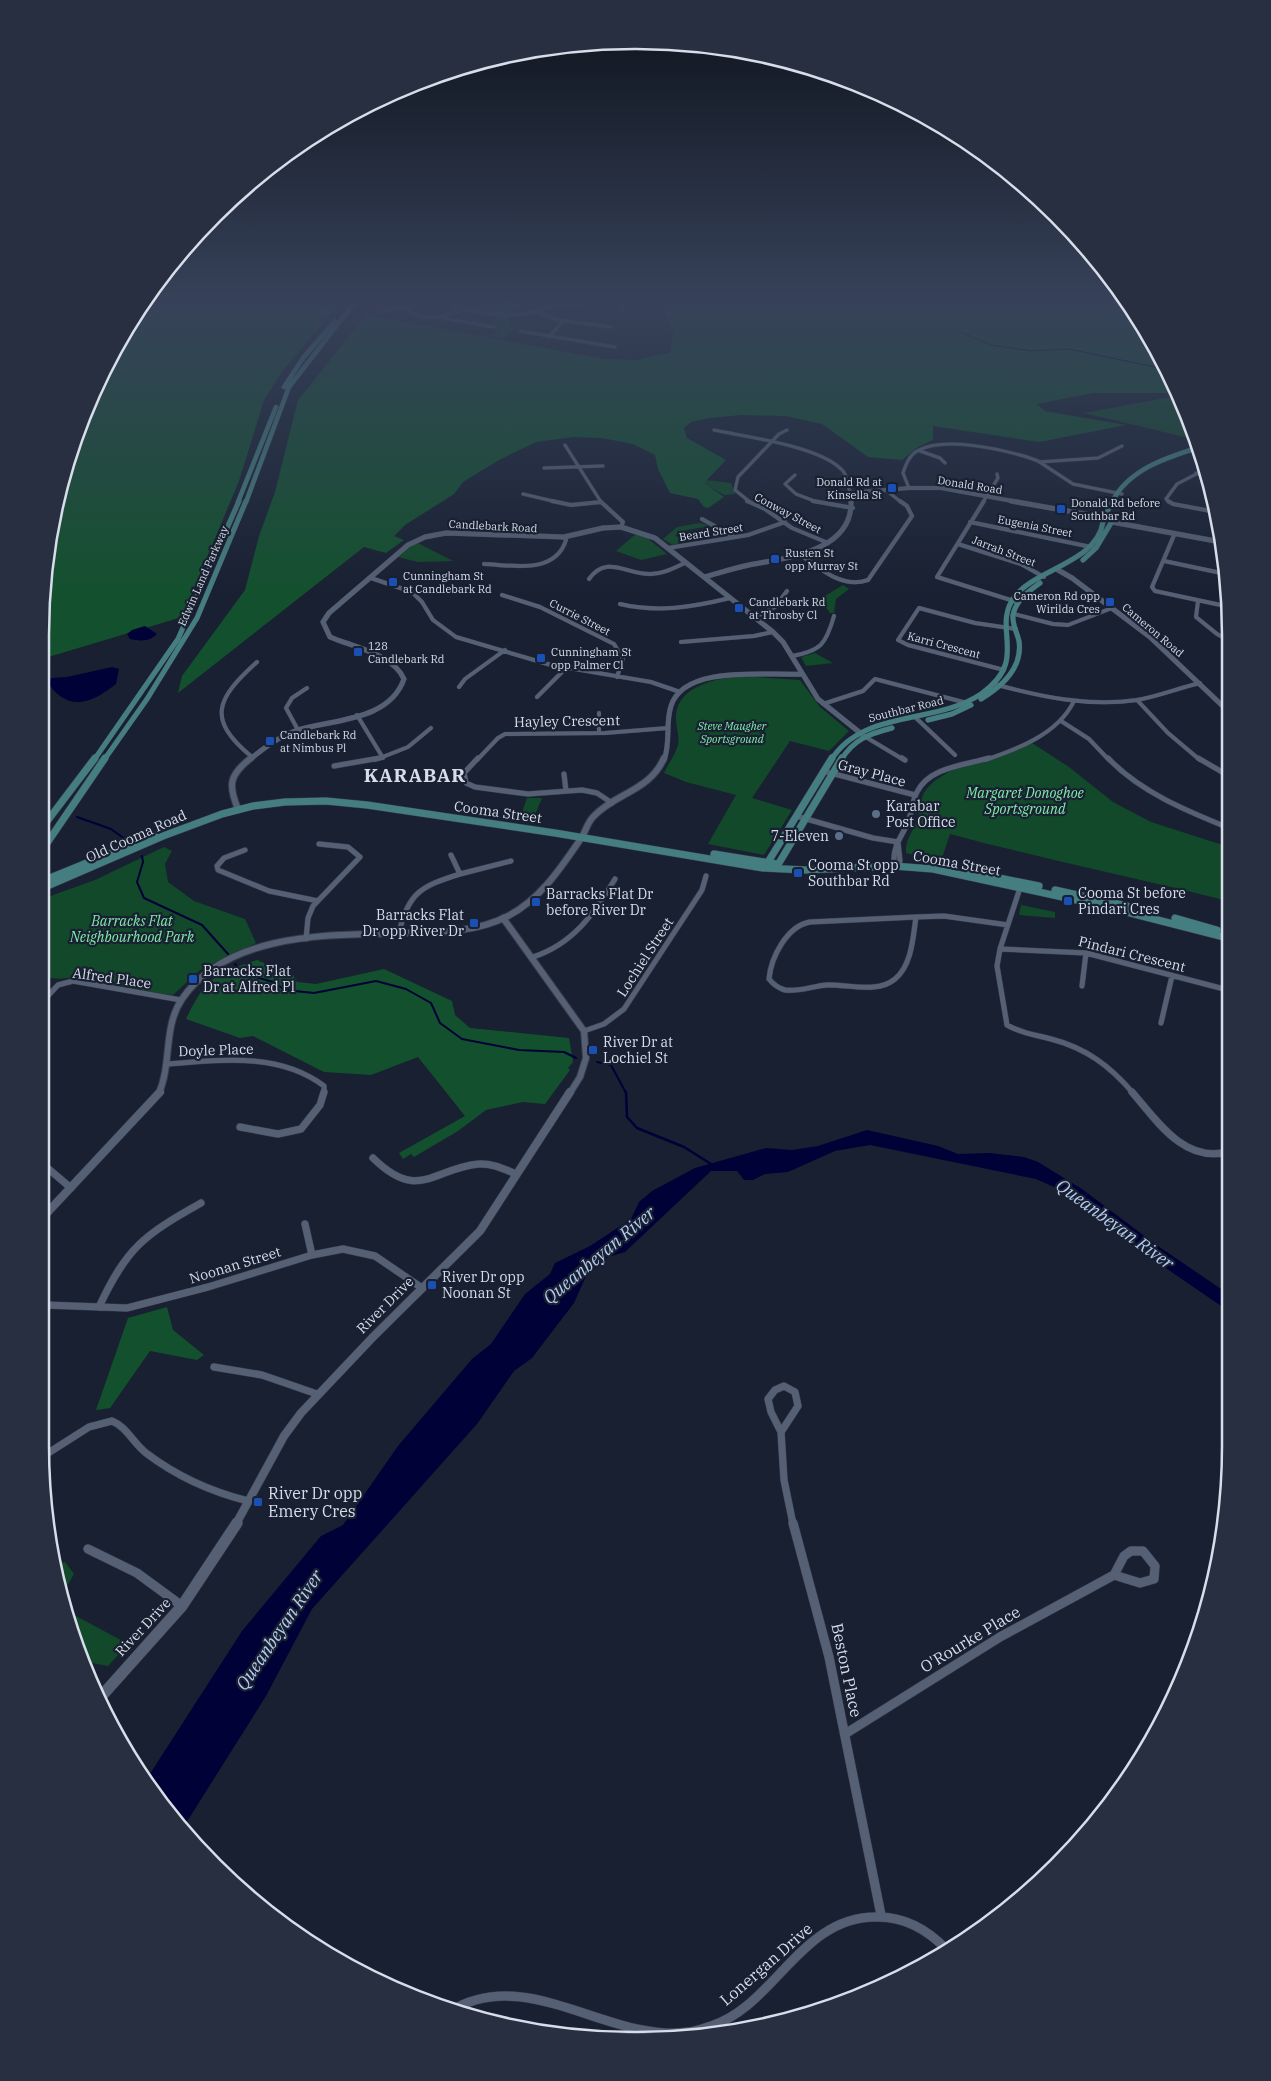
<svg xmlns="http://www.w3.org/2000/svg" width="1271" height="2081" font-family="'IBM Plex Serif',serif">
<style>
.green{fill:#12492a}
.forest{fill:#13512e}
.water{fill:#000137}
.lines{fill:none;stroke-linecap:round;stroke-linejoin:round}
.stream-far2{stroke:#000137;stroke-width:1}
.stream-far1{stroke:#000137;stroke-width:2}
.stream{stroke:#000137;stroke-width:2.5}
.minor-far4-casing{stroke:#373c4a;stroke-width:4}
.minor-far3-casing{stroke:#373c4a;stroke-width:4.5}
.minor-far2-casing{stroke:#373c4a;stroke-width:6}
.minor-far1-casing{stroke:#373c4a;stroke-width:8}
.minor-casing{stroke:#373c4a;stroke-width:10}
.tertiary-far4-casing{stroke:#373c4a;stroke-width:4.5}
.tertiary-far3-casing{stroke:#373c4a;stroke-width:5.5}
.tertiary-far2-casing{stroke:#373c4a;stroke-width:8}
.tertiary-far1-casing{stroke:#373c4a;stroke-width:9}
.tertiary-casing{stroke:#373c4a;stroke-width:12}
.secondary-far2-casing{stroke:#373c4a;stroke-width:5}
.secondary-far1-casing{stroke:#373c4a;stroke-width:5.5}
.secondary-casing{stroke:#373c4a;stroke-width:8}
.minor-far4{stroke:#566074;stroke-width:3}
.minor-far3{stroke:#566074;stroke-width:4}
.minor-far2{stroke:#566074;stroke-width:5}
.minor-far1{stroke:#566074;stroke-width:7}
.minor{stroke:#566074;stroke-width:9}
.tertiary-far4{stroke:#566074;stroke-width:4}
.tertiary-far3{stroke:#566074;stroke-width:5}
.tertiary-far2{stroke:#566074;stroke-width:6}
.tertiary-far1{stroke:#566074;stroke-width:8}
.tertiary{stroke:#566074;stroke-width:11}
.secondary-far2{stroke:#457e80;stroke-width:4.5}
.secondary-far1{stroke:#457e80;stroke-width:5}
.secondary{stroke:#457e80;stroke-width:7}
.transit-dot{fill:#1a4fb4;stroke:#182031;stroke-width:2}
.service-dot{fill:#5c6f8a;stroke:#182031;stroke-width:2}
.labels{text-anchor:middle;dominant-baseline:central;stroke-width:4.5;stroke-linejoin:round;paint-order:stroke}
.far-poi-label{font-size:11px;fill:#d7dde9;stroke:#182031;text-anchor:start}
.far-street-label{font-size:11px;fill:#d7dde9;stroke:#182031}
.far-park-label{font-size:11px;font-style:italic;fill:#82eaa7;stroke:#182031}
.street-label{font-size:14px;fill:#d7dde9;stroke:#182031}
.park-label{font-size:14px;font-style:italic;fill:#82eaa7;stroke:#182031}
.poi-label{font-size:14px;fill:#d7dde9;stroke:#182031;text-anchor:start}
.near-poi-label{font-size:16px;fill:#d7dde9;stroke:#182031;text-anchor:start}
.near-street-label{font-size:16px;fill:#d7dde9;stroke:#182031}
.near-water-label{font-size:18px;font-style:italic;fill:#b5cbee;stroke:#182031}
.district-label{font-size:19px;font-weight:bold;letter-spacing:1px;fill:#d7dde9;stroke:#182031}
.rim{fill:none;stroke:#d7dde9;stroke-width:2.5}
</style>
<rect width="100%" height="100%" fill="#182031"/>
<path class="green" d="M 497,315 L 507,316 L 513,330 L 503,339 L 492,336 L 500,327 L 493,325 Z
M 1176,396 L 1193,439 L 1084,413 Z
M 706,480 L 731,483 L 735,494 L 724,495 L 703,483 Z
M 700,523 L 711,526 L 686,530 L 675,535 L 683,542 L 673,545 L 663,539 L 677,527 Z
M 637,533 L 647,538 L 667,554 L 641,560 L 616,551 Z
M 416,542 L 453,561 L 418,562 L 398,557 Z
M 843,585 L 849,589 L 836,599 L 834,613 L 830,613 L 820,599 Z
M 815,653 L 833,663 L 806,666 L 801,657 Z
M 740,676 L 800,680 L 820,707 L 849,731 L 829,751 L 790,741 L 752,798 L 792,810 L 764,855 L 708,844 L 736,795 L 686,782 L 664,773 C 668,764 675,755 678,745 C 680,735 675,725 676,715 C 679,685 716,679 740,676 Z
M 1032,743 L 1069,767 L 1113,802 L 1151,822 L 1229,847 L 1228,901 C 1136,878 1043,859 950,834 L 941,861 L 906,853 C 905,840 912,833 917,821 C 920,813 919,803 923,795 C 937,766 1003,753 1032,743 Z
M 527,798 L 542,798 L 534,817 L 521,815 Z
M 164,847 L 172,851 L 165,864 L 168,882 L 194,901 L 245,919 L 256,943 L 200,970 L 173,995 C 141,993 111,983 80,978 C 65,976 62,982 45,976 L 45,898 L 95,880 Z
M 1021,905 L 1055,912 L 1055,918 L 1019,915 Z
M 65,1562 L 74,1574 L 62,1595 L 55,1565 Z
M 65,1610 L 128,1644 L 108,1666 L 82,1661 L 72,1637 Z"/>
<path class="forest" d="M 146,302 L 294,302 L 334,309 L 282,372 L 264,400 L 239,481 L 182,617 L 45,658 L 45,558 L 85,408 Z
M 500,302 L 534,302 L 514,308 L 512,314 L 487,310 Z
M 661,302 L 1125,302 L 1151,338 L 1174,393 L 1093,393 L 1037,404 L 1045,411 L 1126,425 L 1039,442 L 933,426 L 933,440 L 918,447 L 902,460 L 868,457 L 822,424 L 785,416 L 741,415 L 710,418 L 691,422 L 684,428 L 687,438 L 726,460 L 704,483 L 724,497 L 708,508 L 704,507 L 698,499 L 670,493 L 658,469 L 655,455 L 633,444 L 602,438 L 574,437 L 536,442 L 499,460 L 463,482 L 454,494 L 405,525 L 394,536 L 404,540 L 386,553 L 364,547 L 178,693 L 182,676 L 245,590 L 259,536 L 275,492 L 298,400 L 366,315 L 605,359 L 637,360 L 671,352 L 673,332 Z
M 257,960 L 293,975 L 297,982 L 316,984 L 384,969 L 452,1001 L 455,1015 L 470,1028 L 569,1038 L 573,1062 L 568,1068 L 570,1070 L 545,1104 L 523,1102 L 486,1110 L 458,1131 L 414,1157 L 411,1154 L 403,1159 L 399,1153 L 465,1116 L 418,1057 L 371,1075 L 324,1072 L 253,1036 L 240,1038 L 186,1019 C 206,978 214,974 257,960 Z
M 167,1307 L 173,1330 L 204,1355 L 197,1360 L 150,1351 L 110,1408 L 96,1410 L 128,1318 Z"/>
<path class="water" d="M 145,626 L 157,634 C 149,642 140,641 130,639 L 127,634 L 132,630 Z
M 112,667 L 119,669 L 116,684 C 91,704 68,712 48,683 L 51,678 L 67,677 Z
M 867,1130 L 938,1146 L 958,1154 L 989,1153 L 1024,1157 L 1038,1162 L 1082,1189 L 1155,1244 L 1227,1293 L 1227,1310 L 1138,1249 L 1061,1190 L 1036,1179 L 870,1145 L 835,1151 L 788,1172 L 765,1174 L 753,1180 L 744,1180 L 737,1171 L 711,1171 L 625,1252 L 608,1257 L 586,1276 L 574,1303 L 532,1358 L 514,1371 L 477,1424 L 312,1609 L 266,1696 L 183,1828 L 163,1808 L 146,1780 L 242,1631 L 321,1536 L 343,1525 L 398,1446 L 472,1359 L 491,1344 L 525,1294 L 550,1274 L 555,1263 L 590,1246 L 631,1219 L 639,1202 L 652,1191 L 695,1168 L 766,1148 L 792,1150 L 818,1146 Z"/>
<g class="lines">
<path class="stream-far2" d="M 920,302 L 920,307 L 923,308
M 926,310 L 942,314
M 958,331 L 991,345 L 1032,351 L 1069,349 L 1164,369"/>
<path class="stream-far1" d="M 45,780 L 49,782 L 48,798
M 77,817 L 111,829 L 129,842
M 142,856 L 143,862 L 137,882 L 144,898 L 202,925 L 228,954
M 235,964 L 242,973 L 273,982 L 285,990 L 314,993 L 376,981 L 406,989 L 431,1003 L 440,1023 L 462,1039 L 519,1050 L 564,1052 L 576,1058
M 597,1062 L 611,1065 L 626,1093"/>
<path class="stream" d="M 626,1092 L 627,1117 L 637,1128 L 684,1147 L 711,1164"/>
<g class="minor-far4-casing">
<path id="minor-far4" d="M 401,302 C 416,324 443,319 464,308
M 620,302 L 622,309
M 557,303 L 577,305
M 380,312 L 404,307
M 536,312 L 558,320 L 611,327
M 442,318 L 494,327
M 520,331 L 615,347
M 549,337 L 564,320
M 714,430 C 746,437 821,446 843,471 C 848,477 848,486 850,493
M 565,445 L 601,502
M 920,451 L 940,458 L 945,463
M 1039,462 L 1098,458 L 1122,446
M 544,468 L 603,466
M 1196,473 L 1210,480
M 795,475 L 785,484 L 796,494 L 817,502
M 909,488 L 903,473 C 906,464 909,456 917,451 C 943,436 1000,449 1027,457 L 1038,461 L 1073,484 L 1122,494
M 887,491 L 901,502
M 523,494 L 557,502
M 750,502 L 735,490 L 738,477 L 779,434 L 787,430
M 983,502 L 998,478 L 997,474
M 1170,502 L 1166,499 L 1177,484 L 1206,469"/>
</g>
<g class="minor-far3-casing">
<path id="minor-far3" d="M 552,501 L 571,505 L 601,502
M 600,501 L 623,522 L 621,527
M 747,501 L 765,509 L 792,528 L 828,543
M 813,501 L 853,508
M 984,501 L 937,577 L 1017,602
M 1168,501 L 1173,504 L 1216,512
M 702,519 L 734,537
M 970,522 L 1096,548
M 1175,533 L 1152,587 L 1155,591 L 1230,607
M 958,544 L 1021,564 L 1044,577
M 668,548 L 748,535 L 785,522
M 802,556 C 822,570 843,589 868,580 L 912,516 L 907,506 L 900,501
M 1164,561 L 1226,574
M 484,564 C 512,565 555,575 566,540 L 564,537
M 371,578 L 412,592 L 422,602 L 433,620 L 456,637 L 551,665 L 651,682 L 680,692
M 589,579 C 607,554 627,575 651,574 C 663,574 674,568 685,563
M 502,595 L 540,607 L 614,644 L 623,659 L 617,677
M 1198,601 L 1196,617 L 1217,634 L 1230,641
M 620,604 C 658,613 693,607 730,598
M 1014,614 L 1053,624 L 1068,625 L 1112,608
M 755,617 L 775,607 L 787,591
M 681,642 L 754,636 L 773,632
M 792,656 C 821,651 826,644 834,616
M 1004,670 L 908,645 L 898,640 L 919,608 L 975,623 L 1016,629
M 994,684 C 1041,697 1089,707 1137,700 C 1159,696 1179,688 1200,683
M 459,687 L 465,679 L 505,650
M 537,697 L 565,669
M 1137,700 L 1168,733 L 1200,760
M 823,704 L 863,691 L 875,679 L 967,703
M 599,713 L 599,733
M 357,715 L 383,758
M 916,718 L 955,755
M 1061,721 L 1089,739 L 1109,760
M 298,730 L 286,708 L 292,698 L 307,688
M 864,736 L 904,760
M 252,757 C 206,719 216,699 257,662
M 375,760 L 408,747 L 431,728
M 477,760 L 498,738 L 505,734 L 605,733 L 668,728
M 985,760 C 1018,749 1058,734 1074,701"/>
</g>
<g class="minor-far2-casing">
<path id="minor-far2" d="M 478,758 L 464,773 L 466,783 L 475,787 L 528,794 L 582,790 L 597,793 L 612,803
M 902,758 L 905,760
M 1108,758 C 1140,792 1187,811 1229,828
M 1198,758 L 1229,776
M 334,766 L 380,758
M 823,771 L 915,795
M 564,774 L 566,791
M 796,816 L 873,838 L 898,842
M 898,842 L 900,861
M 245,850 L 224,858 L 217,866 L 218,870 L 269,891 L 318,901
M 894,861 C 893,845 903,835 908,822 C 912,812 912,801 917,792 C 929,767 966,765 989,758
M 460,874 L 511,861
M 1021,885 L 1000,949 L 997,966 L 1007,1025 C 1020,1033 1036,1035 1051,1039 C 1086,1048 1110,1066 1133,1093
M 916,917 C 913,937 912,965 895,979 C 877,994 849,984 827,985 C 813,986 799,992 785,990 C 778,988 773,984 769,979 C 771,957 787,926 810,922 Z
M 916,917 L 944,916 L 1008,925
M 399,933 C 408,892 422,886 460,874 L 451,855
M 306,939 L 308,918 L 313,906 L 360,857 L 348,847 L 319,844
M 1000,949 L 1086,953 L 1228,990
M 533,957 C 573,944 594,914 615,879
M 1082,986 L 1086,953
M 45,999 L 58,985 L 73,981 L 181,1000
M 1161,1023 L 1172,976
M 584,1031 L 604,1024 L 624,1009 L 702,890 L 706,876
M 169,1064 C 221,1060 279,1052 324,1086 L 324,1093"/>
</g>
<g class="minor-far1-casing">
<path id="minor-far1" d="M 1132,1092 C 1157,1121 1184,1163 1227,1152
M 240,1127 L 278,1134 L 301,1129 L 320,1105 L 324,1092
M 373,1158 C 419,1203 433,1168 479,1164 C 492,1163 504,1169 516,1174
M 45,1166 L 71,1188
M 305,1224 L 312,1255
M 45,1305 L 127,1308 L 208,1287 L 312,1255 L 343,1249 L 375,1256 L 422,1288
M 99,1307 C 127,1247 144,1235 201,1203
M 214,1367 L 262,1375 L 317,1394
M 784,1386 L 795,1392 L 798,1406 L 781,1432 L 771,1412 L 768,1399 L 775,1390 Z
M 781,1432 L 784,1480 L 793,1524
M 45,1455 L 89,1427 L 112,1421 C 127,1427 133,1443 146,1453 C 175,1475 212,1492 248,1501"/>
</g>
<g class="minor-casing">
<path id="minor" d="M 793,1523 L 829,1657 L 881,1915
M 88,1549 L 137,1573 L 182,1606
M 1131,1551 L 1143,1551 L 1155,1566 L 1154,1579 L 1140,1583 L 1114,1575 L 1124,1556 Z
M 845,1734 L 1000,1637 L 1114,1575
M 451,2011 C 527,1964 611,2044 689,2032 C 697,2031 704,2028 711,2026 C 775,2006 801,1915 878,1917 C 906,1917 928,1930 947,1950"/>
</g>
<g class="tertiary-far4-casing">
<path id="tertiary-far4" d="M 447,302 C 480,317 526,321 558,302
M 851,502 L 850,493 L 909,488 L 941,488 L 1018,502"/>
</g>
<g class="tertiary-far3-casing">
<path id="tertiary-far3" d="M 1011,501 L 1102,517
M 1112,522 L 1221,542
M 1058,570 L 1072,578 L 1150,637 L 1229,712
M 704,577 C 719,573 734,568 749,565 C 785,558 853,552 851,501
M 249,760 C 263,749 278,737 295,731 C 331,719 389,722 404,679 C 393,654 353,647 330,637 L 323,622 L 329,613 L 408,545 L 425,537 L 446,533 L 564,537 L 603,528 L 621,527 L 655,538 L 773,632 L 783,642 L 818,699 L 864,736
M 664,760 C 671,743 665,724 671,706 C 684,664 768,676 802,674"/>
</g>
<g class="tertiary-far2-casing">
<path id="tertiary-far2" d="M 238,809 C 228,785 229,775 251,758
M 503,918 L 584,1031 L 586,1058 L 580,1077 L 570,1093
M 159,1093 C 172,1063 163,1027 182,999 C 228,932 330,935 401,933 C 438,932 475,933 508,916 C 541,899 562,866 582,837 C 586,830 588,822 593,817 C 615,793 650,791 664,758"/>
</g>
<g class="tertiary-far1-casing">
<path id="tertiary-far1" d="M 45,1215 L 160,1092
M 236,1524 L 284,1436 L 301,1413 L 373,1337 L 480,1231 L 570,1092"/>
</g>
<g class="tertiary-casing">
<path id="tertiary" d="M 98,1700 L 182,1606 L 237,1523"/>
</g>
<g class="secondary-far2-casing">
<path id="secondary-far2" d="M 284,387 L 303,358 L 335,321
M 238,502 L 276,407
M 246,502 L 289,387 L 355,302
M 1112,502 C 1128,470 1165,458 1197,448"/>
</g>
<g class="secondary-far1-casing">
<path id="secondary-far1" d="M 1104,517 L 1113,501
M 1083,560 L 1096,548 L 1111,523
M 981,699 C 1001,687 1023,668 1019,641 C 1017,632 1012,625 1013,615 C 1016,600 1029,591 1040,583
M 928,720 L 952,714 L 971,705
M 94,760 L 178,639 L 239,501
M 104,760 L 147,699 L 197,618 L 246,501
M 831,760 C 863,709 935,725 981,694 C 1031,659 990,629 1015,596 C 1036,569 1097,562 1103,522
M 841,760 C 854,739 869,734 892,728"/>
</g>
<g class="secondary-casing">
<path id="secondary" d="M 45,824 L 95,758
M 45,846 L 105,758
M 714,854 L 777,864
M 765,867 L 832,758
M 776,868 L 842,758
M 970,872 L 1039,886
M 45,880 L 155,835
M 45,887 L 163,836 L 222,814 L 253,806 L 285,802 L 326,801 L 367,805 L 555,833 L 763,868 L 805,870 L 894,866 L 933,869 L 1099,905 L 1228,938
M 1055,890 L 1127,906
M 1175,918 L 1217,930"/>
</g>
<use href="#minor-far4" class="minor-far4"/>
<use href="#minor-far3" class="minor-far3"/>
<use href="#minor-far2" class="minor-far2"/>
<use href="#minor-far1" class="minor-far1"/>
<use href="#minor" class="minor"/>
<use href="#tertiary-far4" class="tertiary-far4"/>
<use href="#tertiary-far3" class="tertiary-far3"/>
<use href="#tertiary-far2" class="tertiary-far2"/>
<use href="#tertiary-far1" class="tertiary-far1"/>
<use href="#tertiary" class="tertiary"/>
<use href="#secondary-far2" class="secondary-far2"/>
<use href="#secondary-far1" class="secondary-far1"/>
<use href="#secondary" class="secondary"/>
</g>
<linearGradient id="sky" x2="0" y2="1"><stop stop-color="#0d121b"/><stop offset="0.51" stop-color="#37425a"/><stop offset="1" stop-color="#37425a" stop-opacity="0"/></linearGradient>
<rect width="1271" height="593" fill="url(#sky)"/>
<g class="transit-dot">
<rect x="887" y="483" width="10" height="10" rx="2.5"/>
<rect x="1056" y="504" width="10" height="10" rx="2.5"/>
<rect x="770" y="554" width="10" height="10" rx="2.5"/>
<rect x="388" y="577" width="10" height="10" rx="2.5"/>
<rect x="1105" y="597" width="10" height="10" rx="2.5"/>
<rect x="734" y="603" width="10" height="10" rx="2.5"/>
<rect x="353" y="647" width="10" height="10" rx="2.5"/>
<rect x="536" y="653" width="10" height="10" rx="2.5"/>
<rect x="265" y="736" width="10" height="10" rx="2.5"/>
<rect x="793" y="868" width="10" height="10" rx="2.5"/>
<rect x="1063" y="896" width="10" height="10" rx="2.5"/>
<rect x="531" y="897" width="10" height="10" rx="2.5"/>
<rect x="469" y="918" width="10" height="10" rx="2.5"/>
<rect x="188" y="974" width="10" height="10" rx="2.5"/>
<rect x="588" y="1045" width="10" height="10" rx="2.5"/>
<rect x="427" y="1280" width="10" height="10" rx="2.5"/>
<rect x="253" y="1497" width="10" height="10" rx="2.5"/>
</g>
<g class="service-dot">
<circle cx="876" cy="814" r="5"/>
<circle cx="839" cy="836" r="5"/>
</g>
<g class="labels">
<g class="far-poi-label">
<text x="882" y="482" text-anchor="end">Donald Rd at<tspan x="882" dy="13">Kinsella St</tspan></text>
<text x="1071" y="503">Donald Rd before<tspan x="1071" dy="13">Southbar Rd</tspan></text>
<text x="785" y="553">Rusten St<tspan x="785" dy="13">opp Murray St</tspan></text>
<text x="403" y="576">Cunningham St<tspan x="403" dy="13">at Candlebark Rd</tspan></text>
<text x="1100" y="596" text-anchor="end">Cameron Rd opp<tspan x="1100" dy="13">Wirilda Cres</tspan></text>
<text x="749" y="602">Candlebark Rd<tspan x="749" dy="13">at Throsby Cl</tspan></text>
<text x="368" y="646">128<tspan x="368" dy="13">Candlebark Rd</tspan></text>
<text x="551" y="652">Cunningham St<tspan x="551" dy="13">opp Palmer Cl</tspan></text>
<text x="280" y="735">Candlebark Rd<tspan x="280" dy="13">at Nimbus Pl</tspan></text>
</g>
<g class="far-street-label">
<text transform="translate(970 485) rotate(9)">Donald Road</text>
<text transform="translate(788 513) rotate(28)">Conway Street</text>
<text transform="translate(493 526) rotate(3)">Candlebark Road</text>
<text transform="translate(1035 526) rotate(11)">Eugenia Street</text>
<text transform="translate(711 532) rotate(-9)">Beard Street</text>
<text transform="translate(1004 551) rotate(21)">Jarrah Street</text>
<text transform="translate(203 576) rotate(-66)">Edwin Land Parkway</text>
<text transform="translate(580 617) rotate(27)">Currie Street</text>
<text transform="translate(1153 630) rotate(40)">Cameron Road</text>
<text transform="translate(944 645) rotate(15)">Karri Crescent</text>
<text transform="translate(906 709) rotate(-14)">Southbar Road</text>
</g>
<g class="far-park-label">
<text x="732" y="726">Steve Maugher<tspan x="732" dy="13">Sportsground</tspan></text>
</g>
<g class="street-label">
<text transform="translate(567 721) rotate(-1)">Hayley Crescent</text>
<text transform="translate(872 773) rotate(15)">Gray Place</text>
<text transform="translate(498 812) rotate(8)">Cooma Street</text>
<text transform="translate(136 836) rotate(-24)">Old Cooma Road</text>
<text transform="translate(957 863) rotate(10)">Cooma Street</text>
<text transform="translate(1132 954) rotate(14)">Pindari Crescent</text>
<text transform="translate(645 957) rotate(-57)">Lochiel Street</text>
<text transform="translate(112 978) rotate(8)">Alfred Place</text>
<text transform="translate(216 1050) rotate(-2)">Doyle Place</text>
<text transform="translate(235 1265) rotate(-17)">Noonan Street</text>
<text transform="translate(385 1305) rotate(-45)">River Drive</text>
<text transform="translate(143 1627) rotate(-47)">River Drive</text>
</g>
<g class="park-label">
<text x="1025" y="793">Margaret Donoghoe<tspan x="1025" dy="16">Sportsground</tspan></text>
<text x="132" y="921">Barracks Flat<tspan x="132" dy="16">Neighbourhood Park</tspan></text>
</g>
<g class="poi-label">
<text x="886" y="806">Karabar<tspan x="886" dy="16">Post Office</tspan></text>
<text x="829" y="836" text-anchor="end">7-Eleven</text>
<text x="808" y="865">Cooma St opp<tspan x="808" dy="16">Southbar Rd</tspan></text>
<text x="1078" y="893">Cooma St before<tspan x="1078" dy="16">Pindari Cres</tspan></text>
<text x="546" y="894">Barracks Flat Dr<tspan x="546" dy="16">before River Dr</tspan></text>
<text x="464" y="915" text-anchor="end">Barracks Flat<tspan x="464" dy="16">Dr opp River Dr</tspan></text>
<text x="203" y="971">Barracks Flat<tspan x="203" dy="16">Dr at Alfred Pl</tspan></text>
<text x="603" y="1042">River Dr at<tspan x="603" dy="16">Lochiel St</tspan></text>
<text x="442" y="1277">River Dr opp<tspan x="442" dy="16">Noonan St</tspan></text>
</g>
<g class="near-poi-label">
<text x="268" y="1493">River Dr opp<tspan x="268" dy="18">Emery Cres</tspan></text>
</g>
<g class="near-street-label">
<text transform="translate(970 1639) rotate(-31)">O'Rourke Place</text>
<text transform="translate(847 1670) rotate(78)">Beston Place</text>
<text transform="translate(766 1964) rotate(-41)">Lonergan Drive</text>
</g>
<g class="near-water-label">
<text transform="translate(1115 1224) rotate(36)">Queanbeyan River</text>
<text transform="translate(599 1255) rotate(-40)">Queanbeyan River</text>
<text transform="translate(279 1630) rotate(-56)">Queanbeyan River</text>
</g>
<g class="district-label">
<text x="415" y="775">KARABAR</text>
</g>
</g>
<path d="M0 0H1271V2081H0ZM635 49H636A586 586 0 0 1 1222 635V1446A586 586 0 0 1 636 2032H635A586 586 0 0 1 49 1446V635A586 586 0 0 1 635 49Z" fill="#272f40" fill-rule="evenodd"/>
<path class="rim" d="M635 49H636A586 586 0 0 1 1222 635V1446A586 586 0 0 1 636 2032H635A586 586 0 0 1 49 1446V635A586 586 0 0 1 635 49Z"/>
</svg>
